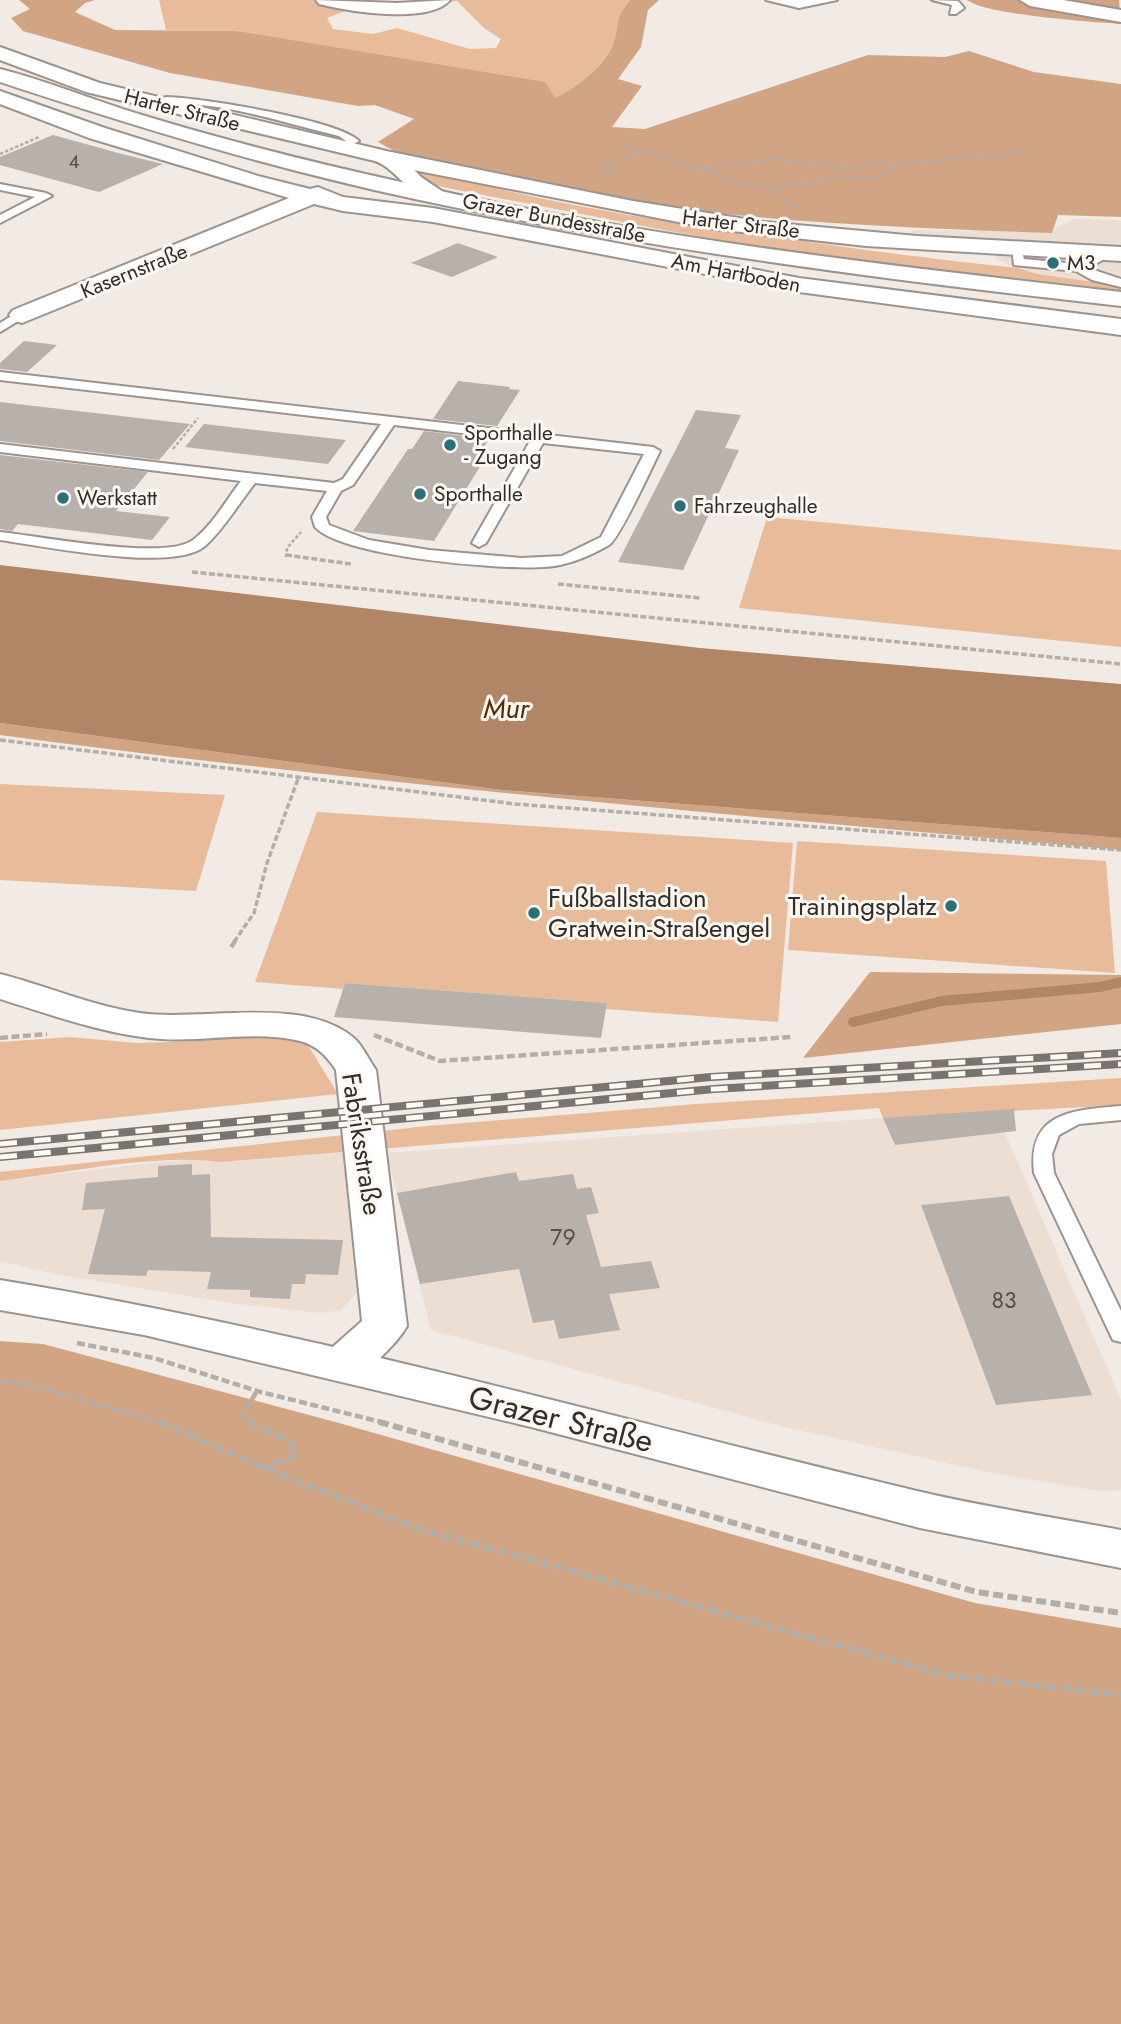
<svg xmlns="http://www.w3.org/2000/svg" width="1121" height="2024" font-family="Jost,sans-serif">
<style>
.built{fill:#edded4}
.green{fill:#e8bc9b}
.forest{fill:#d1a584}
.water{fill:#b18667}
.lines{fill:none;stroke-linecap:round;stroke-linejoin:round}
.stream{stroke:#b18667;stroke-width:10}
.building{fill:#b8b0aa}
.service-casing{stroke:#9b948e;stroke-width:4}
.minor-casing{stroke:#9b948e;stroke-width:4}
.tertiary-casing{stroke:#9b948e;stroke-width:4}
.secondary-casing{stroke:#9b948e;stroke-width:4}
.primary-casing{stroke:#9b948e;stroke-width:4}
.path-far3{stroke:#b4aea9;stroke-width:2.5;stroke-dasharray:3.5 2;stroke-linecap:butt}
.path-far2{stroke:#b4aea9;stroke-width:3.5;stroke-dasharray:6 2.5;stroke-linecap:butt}
.path-far1{stroke:#b4aea9;stroke-width:4.5;stroke-dasharray:8 3.5;stroke-linecap:butt}
.path{stroke:#b4aea9;stroke-width:6;stroke-dasharray:10 4.5;stroke-linecap:butt}
.service{fill:#fff;fill-rule:evenodd}
.minor{fill:#fff;fill-rule:evenodd}
.tertiary{fill:#fff;fill-rule:evenodd}
.secondary{fill:#fff;fill-rule:evenodd}
.primary{fill:#fff;fill-rule:evenodd}
.rail-casing{stroke:#7a7471;stroke-width:8}
.rail{stroke:#fef8f3;stroke-width:5;stroke-dasharray:17;stroke-linecap:butt}
.poi-dot{fill:#28717a;stroke:#fef8f3;stroke-width:2.5}
.labels{text-anchor:middle;dominant-baseline:central;stroke-width:6;stroke-linejoin:round;paint-order:stroke}
.far-number-label{font-size:19px;fill:#534e4b}
.far-street-label{font-size:21px;fill:#312d2b;stroke:#fef8f3}
.far-poi-label{font-size:21px;fill:#312d2b;stroke:#fef8f3;text-anchor:start}
.number-label{font-size:23px;fill:#534e4b}
.poi-label{font-size:26px;fill:#312d2b;stroke:#fef8f3;text-anchor:start}
.street-label{font-size:26px;fill:#312d2b;stroke:#fef8f3}
.water-label{font-size:28px;font-style:italic;fill:#572d04;stroke:#fef8f3}
.near-street-label{font-size:32px;fill:#312d2b;stroke:#fef8f3}
</style>
<rect width="100%" height="100%" fill="#f2eae4"/>
<path class="built" d="M 1073,219 L 1121,220 L 1121,287 L 1029,274 L 996,259 L 997,245 L 904,236 L 914,230 L 1050,232 Z
M 995,1110 L 1121,1400 L 1121,1490 L 1100,1491 L 996,1474 L 780,1426 L 431,1330 L 387,1153 Z
M 354,1149 L 363,1286 L 341,1310 L 321,1313 L 237,1304 L 60,1275 L 0,1261 L 0,1181 L 159,1162 L 198,1159 L 220,1162 Z"/>
<path class="green" d="M 159,0 L 315,0 L 355,7 L 327,18 L 333,29 L 373,34 L 397,28 L 470,49 L 496,48 L 501,39 L 484,28 L 457,1 L 443,2 L 447,0 L 630,0 C 614,20 622,21 614,41 C 605,66 577,87 555,98 L 237,31 L 166,30 Z
M 420,167 C 527,201 642,218 754,234 C 842,247 930,259 1018,268 L 1037,274 L 1121,286 L 1121,292 L 903,268 L 731,243 L 437,186 L 424,183 L 408,170 Z
M 767,517 L 1121,550 L 1121,647 L 739,608 Z
M 0,784 L 225,795 L 196,891 L 0,880 Z
M 317,812 L 793,843 L 778,1022 L 606,1009 L 607,1003 L 345,983 L 343,989 L 255,982 Z
M 797,841 L 1106,861 L 1115,973 L 788,950 Z
M 266,1034 L 303,1037 L 338,1094 L 0,1130 L 0,1042 L 70,1037 L 137,1043 L 199,1041 Z
M 1121,1078 L 1121,1105 L 883,1118 L 879,1108 L 220,1162 C 158,1153 64,1173 0,1181 L 0,1172 L 427,1126 L 696,1104 Z"/>
<path class="forest" d="M 19,0 L 95,0 L 85,3 L 75,12 L 115,30 L 237,31 L 545,82 L 555,98 C 577,87 606,66 614,41 C 621,20 614,20 630,0 L 659,0 L 648,10 L 641,47 L 618,79 L 642,86 L 612,127 L 645,129 L 868,55 L 945,57 L 969,51 L 1034,72 L 1121,84 L 1121,217 L 1058,215 L 1052,233 C 904,228 754,222 609,199 C 574,193 539,184 505,177 C 463,169 415,165 378,142 L 414,119 L 375,105 L 358,106 L 170,73 L 23,31 L 11,18 L 30,9 Z
M 967,0 L 1119,0 L 1121,24 C 1092,22 986,15 967,0 Z
M 0,723 L 501,790 L 1121,838 L 1121,850 C 747,816 373,785 0,735 Z
M 870,972 L 1121,975 L 1121,1024 L 803,1058 Z
M 0,1341 L 43,1344 L 339,1423 L 975,1603 L 1121,1628 L 1121,2024 L 0,2024 Z"/>
<path class="water" d="M 0,565 L 700,648 L 1121,684 L 1121,838 L 501,790 L 0,723 Z"/>
<g class="lines">
<path class="stream" d="M 853,1022 L 942,1001 L 1100,987 L 1121,982"/>
</g>
<path class="building" d="M 53,135 L 122,154 L 163,164 L 99,192 L 0,165 L 0,157 Z
M 458,243 L 498,257 L 452,277 L 411,263 Z
M 24,341 L 57,345 L 27,372 L 0,369 L 0,363 Z
M 458,381 L 510,387 L 509,389 L 520,390 L 497,426 L 433,419 Z
M 0,402 L 190,424 L 159,460 L 0,441 Z
M 696,410 L 741,415 L 725,448 L 739,450 L 683,570 L 618,562 Z
M 204,424 L 301,435 L 346,440 L 328,464 L 185,447 Z
M 424,431 L 489,439 L 478,456 L 486,457 L 434,541 L 353,531 L 408,449 L 412,449 Z
M 0,455 L 148,472 L 116,511 L 170,517 L 152,540 L 18,524 L 12,531 L 0,529 Z
M 345,983 L 607,1003 L 601,1038 L 334,1017 Z
M 1014,1109 L 1016,1131 L 895,1145 L 883,1118 Z
M 192,1164 L 192,1175 L 210,1174 L 211,1237 L 343,1240 L 338,1275 L 306,1274 L 305,1284 L 292,1284 L 290,1299 L 250,1297 L 250,1290 L 207,1289 L 211,1272 L 148,1270 L 146,1276 L 88,1274 L 105,1209 L 82,1210 L 86,1183 L 158,1177 L 158,1166 Z
M 516,1172 L 519,1181 L 573,1174 L 577,1189 L 591,1187 L 599,1213 L 586,1215 L 601,1267 L 651,1261 L 660,1288 L 609,1294 L 620,1330 L 559,1339 L 554,1320 L 533,1323 L 519,1269 L 420,1284 L 397,1193 Z
M 1009,1196 L 1092,1395 L 996,1405 L 921,1205 Z"/>
<g class="lines">
<g class="service-casing">
<path id="service" d="M 766,0 L 837,0 L 799,8 Z
M 932,0 L 958,1 L 964,8 L 956,14 L 950,14 L 952,5 Z
M 167,97 C 202,98 338,120 359,141 L 341,150 L 336,147 L 346,141 L 339,136 C 278,122 213,97 149,105 L 144,102 Z
M 0,184 L 46,193 L 52,196 L 0,223 L 0,215 L 35,197 L 0,190 Z
M 1012,246 L 1020,246 L 1024,259 L 1077,264 L 1100,251 L 1108,251 L 1108,257 L 1088,268 L 1121,279 L 1121,287 L 1092,280 L 1076,271 L 1014,265 Z
M 18,312 L 28,315 L 0,332 L 0,323 Z
M 0,372 L 653,447 L 660,451 C 652,467 620,538 609,545 C 590,556 567,566 544,567 C 501,570 343,557 315,527 L 312,517 L 327,491 L 255,483 C 239,503 224,529 205,546 C 174,573 43,546 0,540 L 0,532 C 39,536 166,561 193,540 C 212,526 227,499 241,481 L 0,452 L 0,444 L 334,483 L 343,479 L 381,424 L 0,380 ZM 394,425 L 530,441 L 472,543 L 479,547 L 486,543 L 543,443 L 644,454 L 601,537 L 562,556 L 521,558 L 429,550 L 369,540 L 329,525 L 326,517 L 341,491 L 353,485 Z
M 1121,1106 L 1121,1120 L 1079,1124 L 1059,1135 L 1052,1154 L 1054,1173 L 1121,1311 L 1121,1342 L 1113,1340 L 1110,1334 L 1034,1173 C 1027,1112 1073,1110 1121,1106 Z"/>
</g>
<g class="minor-casing">
<path id="minor" d="M 316,0 L 397,3 L 450,0 C 429,25 347,11 319,4 Z
M 1020,0 L 1063,0 L 1121,10 L 1121,22 L 1030,6 Z
M 0,91 L 105,128 L 258,176 L 310,189 L 318,187 L 343,197 L 433,208 L 799,278 L 1121,319 L 1121,335 L 799,292 L 433,222 L 343,211 L 314,204 L 22,323 L 13,320 L 9,315 L 13,310 L 289,198 L 89,138 L 0,104 Z
M 391,152 L 633,201 L 764,222 L 917,236 L 1121,247 L 1121,261 L 866,246 L 714,229 L 383,164 L 380,159 Z
M 0,974 C 47,986 92,1006 140,1013 C 202,1022 304,994 355,1039 C 363,1047 369,1060 376,1070 L 407,1326 C 398,1342 362,1380 343,1381 C 338,1381 331,1378 326,1377 L 319,1365 L 326,1353 L 362,1321 L 336,1070 C 327,1056 316,1045 300,1041 C 255,1030 206,1042 161,1039 C 106,1035 52,1015 0,999 Z"/>
</g>
<g class="tertiary-casing">
<path id="tertiary" d="M 0,47 L 100,83 L 399,154 L 421,177 L 449,196 L 438,203 C 407,195 396,168 375,161 L 86,92 L 0,60 Z"/>
</g>
<g class="secondary-casing">
<path id="secondary" d="M 0,1280 C 310,1331 612,1418 917,1491 C 984,1507 1053,1517 1121,1530 L 1121,1568 L 920,1528 L 531,1427 L 144,1335 L 0,1310 Z"/>
</g>
<g class="primary-casing">
<path id="primary" d="M 0,69 C 48,81 95,101 142,115 C 230,142 320,164 410,184 C 643,238 883,265 1121,292 L 1121,306 C 884,280 649,249 415,199 C 274,169 137,127 0,82 Z"/>
</g>
<path class="path-far3" d="M 623,147 L 700,168 L 773,159 L 839,167 L 894,164
M 0,154 L 39,137
M 701,169 L 748,185 L 778,188
M 602,176 L 613,172 L 606,163 L 640,155
M 794,208 L 777,192 L 778,188 L 838,176 L 875,178 L 887,173 L 895,164 C 940,161 980,154 1026,154
M 173,449 L 198,418
M 286,557 L 287,548 L 301,532"/>
<path class="path-far2" d="M 286,555 L 351,564
M 192,572 L 1121,664
M 558,584 L 700,598
M 0,740 L 515,804 L 1121,850
M 234,942 L 254,913 L 267,863 L 298,779"/>
<path class="path-far1" d="M 231,947 L 236,940
M 374,1035 L 440,1061 L 791,1037
M 0,1038 L 47,1034
M 77,1343 L 154,1358 L 257,1391 L 385,1423
M 0,1381 L 28,1384 L 163,1423
M 254,1423 L 241,1417 L 257,1391"/>
<path class="path" d="M 160,1422 L 263,1468 L 413,1527 L 945,1675 L 1121,1695
M 250,1422 L 291,1442 L 295,1456 L 264,1468
M 379,1422 L 977,1592 L 1121,1613"/>
<use href="#service" class="service"/>
<use href="#minor" class="minor"/>
<use href="#tertiary" class="tertiary"/>
<use href="#secondary" class="secondary"/>
<use href="#primary" class="primary"/>
<g class="rail-casing">
<path id="rail" d="M 0,1144 L 711,1077 L 1121,1053
M 0,1157 L 714,1089 L 1121,1064"/>
</g>
<use href="#rail" class="rail"/>
</g>
<g class="poi-dot">
<circle cx="1053" cy="263" r="7"/>
<circle cx="450" cy="445" r="7"/>
<circle cx="420" cy="494" r="7"/>
<circle cx="63" cy="498" r="7"/>
<circle cx="680" cy="506" r="7"/>
<circle cx="951" cy="906" r="7"/>
<circle cx="534" cy="913" r="7"/>
</g>
<g class="labels">
<g class="far-number-label">
<text x="74" y="161">4</text>
</g>
<g class="far-street-label">
<text transform="translate(182 110) rotate(14)">Harter Straße</text>
<text transform="translate(554 218) rotate(11)">Grazer Bundesstraße</text>
<text transform="translate(741 224) rotate(7)">Harter Straße</text>
<text transform="translate(134 271) rotate(-22)">Kasernstraße</text>
<text transform="translate(736 273) rotate(11)">Am Hartboden</text>
</g>
<g class="far-poi-label">
<text x="1067" y="263">M3</text>
<text x="464" y="433">Sporthalle<tspan x="464" dy="24">- Zugang</tspan></text>
<text x="434" y="494">Sporthalle</text>
<text x="77" y="498">Werkstatt</text>
<text x="694" y="506">Fahrzeughalle</text>
</g>
<g class="number-label">
<text x="563" y="1237">79</text>
<text x="1004" y="1300">83</text>
</g>
<g class="poi-label">
<text x="548" y="898">Fußballstadion<tspan x="548" dy="30">Gratwein-Straßengel</tspan></text>
<text x="937" y="906" text-anchor="end">Trainingsplatz</text>
</g>
<g class="street-label">
<text transform="translate(362 1144) rotate(81)">Fabriksstraße</text>
</g>
<g class="water-label">
<text x="506" y="708">Mur</text>
</g>
<g class="near-street-label">
<text transform="translate(561 1419) rotate(14)">Grazer Straße</text>
</g>
</g>
</svg>
